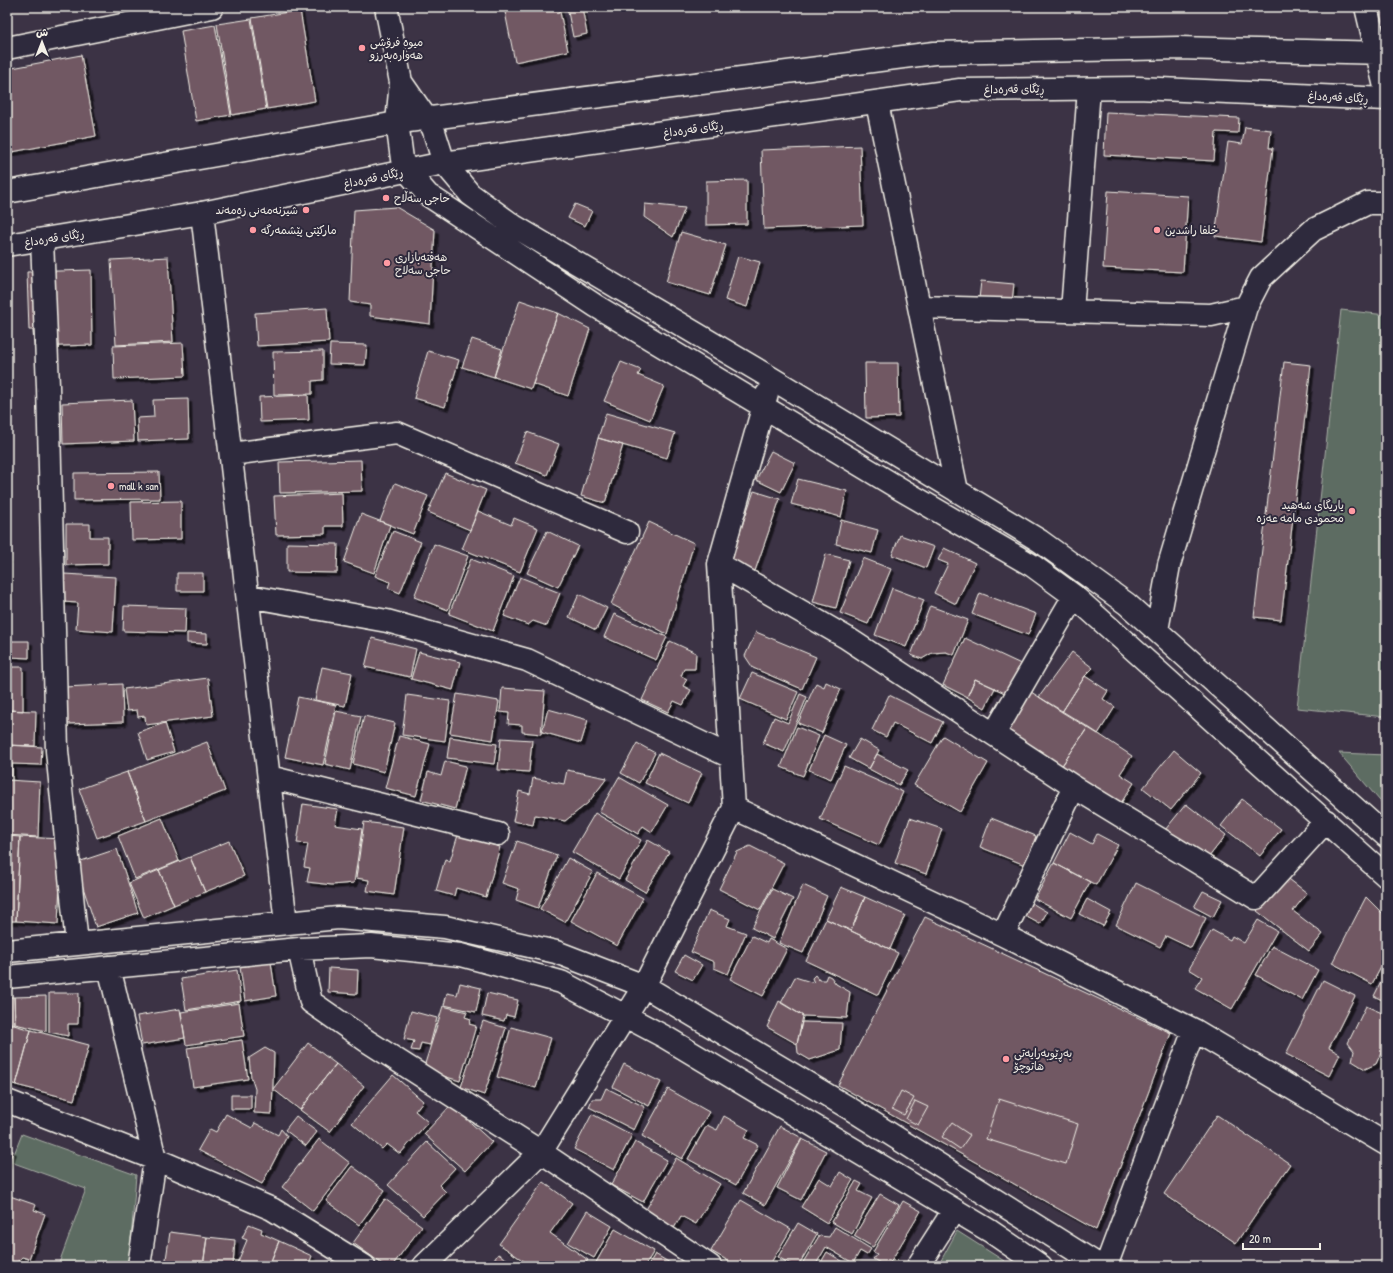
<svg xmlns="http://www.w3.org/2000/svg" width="1393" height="1273" font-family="'Patrick Hand','Playpen Sans Arabic',sans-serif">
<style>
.green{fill:#5d6c62;stroke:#a8aea5}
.building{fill:#715964;stroke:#f4f1e8;filter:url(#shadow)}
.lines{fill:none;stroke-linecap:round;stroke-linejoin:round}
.minor-casing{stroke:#f4f1e8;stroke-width:25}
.major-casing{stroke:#f4f1e8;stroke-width:25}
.minor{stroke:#2f2a3d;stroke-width:22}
.major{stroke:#2f2a3d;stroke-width:22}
.poi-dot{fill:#ff9aa2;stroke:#2f2a3d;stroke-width:1.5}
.labels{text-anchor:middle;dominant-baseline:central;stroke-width:4;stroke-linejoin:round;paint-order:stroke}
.poi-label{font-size:11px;fill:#f4f1e8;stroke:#2f2a3d;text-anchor:start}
.street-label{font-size:11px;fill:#f4f1e8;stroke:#2f2a3d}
</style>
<defs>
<filter id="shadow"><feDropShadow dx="3.5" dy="3.5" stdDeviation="0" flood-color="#0009"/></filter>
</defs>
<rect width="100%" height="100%" fill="#3c3345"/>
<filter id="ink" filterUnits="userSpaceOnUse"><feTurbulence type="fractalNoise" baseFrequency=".025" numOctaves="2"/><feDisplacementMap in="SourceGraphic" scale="8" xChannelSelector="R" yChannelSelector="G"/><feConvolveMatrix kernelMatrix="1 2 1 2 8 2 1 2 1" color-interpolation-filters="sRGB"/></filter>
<g filter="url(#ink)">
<path class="green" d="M 1341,310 L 1386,315 L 1386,717 L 1297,708 Z
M 1339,753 L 1386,755 L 1386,807 L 1380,801 Z
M 22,1134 L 136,1175 L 129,1266 L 58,1266 L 86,1189 L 11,1162 Z
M 957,1231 L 1012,1266 L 938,1266 Z"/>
<path class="building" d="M 504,7 L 559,7 L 568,51 L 515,62 Z
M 567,7 L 582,7 L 587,34 L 573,37 Z
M 300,10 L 315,101 L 267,109 L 252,18 Z
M 251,19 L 266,109 L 232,115 L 217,24 Z
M 215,25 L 231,115 L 196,121 L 181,31 Z
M 81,55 L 96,136 L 7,153 L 7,69 Z
M 1106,112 L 1239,118 L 1238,133 L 1216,132 L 1214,161 L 1104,155 Z
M 1245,127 L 1271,130 L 1269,148 L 1273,148 L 1261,242 L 1215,236 L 1228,142 L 1242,144 Z
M 860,146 L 863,225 L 764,229 L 761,150 Z
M 747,180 L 747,224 L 706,225 L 706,181 Z
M 1108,191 L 1188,196 L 1183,272 L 1103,268 Z
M 575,204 L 592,211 L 585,226 L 568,218 Z
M 645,204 L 685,208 L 673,237 L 644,217 Z
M 396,207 L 435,230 L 430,324 L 370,316 L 370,305 L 350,302 L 354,210 Z
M 681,232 L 726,245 L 710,295 L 666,282 Z
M 738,256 L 760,262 L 747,307 L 725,300 Z
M 168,257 L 173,342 L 116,345 L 111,260 Z
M 91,270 L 92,345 L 34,347 L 33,330 L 29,330 L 27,272 Z
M 981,281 L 1014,284 L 1012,302 L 979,299 Z
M 520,300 L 558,313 L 531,389 L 494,377 Z
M 327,308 L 329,342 L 257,346 L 255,313 Z
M 558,313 L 590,329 L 568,396 L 533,384 Z
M 472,339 L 502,349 L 494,377 L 462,367 Z
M 183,343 L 185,376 L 114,379 L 113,346 Z
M 330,344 L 367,345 L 365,365 L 329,364 Z
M 323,351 L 323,380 L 312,381 L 312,394 L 274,395 L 273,352 Z
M 428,351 L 459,360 L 445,407 L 414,398 Z
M 621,362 L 641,370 L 638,375 L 664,386 L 650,420 L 604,401 Z
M 1284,362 L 1311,365 L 1281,620 L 1254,617 Z
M 865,363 L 898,363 L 899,417 L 866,418 Z
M 308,395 L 309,420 L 260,422 L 259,397 Z
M 188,399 L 189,439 L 138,441 L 137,418 L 154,417 L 153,400 Z
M 132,400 L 134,441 L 63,444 L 62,403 Z
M 606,413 L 675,433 L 667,458 L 598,438 Z
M 527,432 L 559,444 L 547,475 L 515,463 Z
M 598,438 L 623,445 L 605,503 L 581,496 Z
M 771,451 L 795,463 L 781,492 L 756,480 Z
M 361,460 L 362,491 L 280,493 L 279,462 Z
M 159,472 L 160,499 L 74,500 L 74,473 Z
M 445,473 L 486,490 L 470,530 L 428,512 Z
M 798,479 L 847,491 L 841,517 L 791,504 Z
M 395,483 L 428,496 L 413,534 L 380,521 Z
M 754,491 L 780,499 L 755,571 L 729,563 Z
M 342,493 L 343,526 L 325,526 L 325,534 L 276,535 L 274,496 Z
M 181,501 L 181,539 L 132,540 L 131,502 Z
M 478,511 L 511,525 L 514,518 L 538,528 L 520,572 L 462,549 Z
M 361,514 L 390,525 L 374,573 L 344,562 Z
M 841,520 L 878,530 L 872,553 L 836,544 Z
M 649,522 L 694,543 L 667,634 L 611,604 Z
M 66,524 L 90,524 L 90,537 L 108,537 L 108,564 L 66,565 Z
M 393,531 L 421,542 L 400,593 L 388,588 L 390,582 L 375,576 Z
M 547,531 L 578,546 L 558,587 L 527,573 Z
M 900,535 L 934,547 L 926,568 L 892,555 Z
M 287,543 L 338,544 L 337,573 L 287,572 Z
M 434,544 L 468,556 L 448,610 L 414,597 Z
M 944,548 L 975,563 L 956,604 L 934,593 L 948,564 L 938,560 Z
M 7,552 L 8,552 L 9,595 L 7,595 Z
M 826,554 L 849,560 L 836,608 L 813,602 Z
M 863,558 L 891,569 L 868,624 L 840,613 Z
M 471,559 L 514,576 L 493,631 L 449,614 Z
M 177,573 L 203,573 L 203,591 L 177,591 Z
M 64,574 L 116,577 L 113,632 L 76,629 L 78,603 L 62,602 Z
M 520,577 L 560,593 L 547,626 L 533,621 L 528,625 L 504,616 Z
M 892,588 L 924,600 L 906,647 L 875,635 Z
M 980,593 L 1036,614 L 1028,635 L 972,614 Z
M 579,594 L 607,608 L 596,630 L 569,617 Z
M 124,606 L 186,608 L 185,633 L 123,631 Z
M 930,606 L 968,620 L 954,655 L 946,652 L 932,653 L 922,659 L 911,655 Z
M 614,614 L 667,637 L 656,660 L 604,637 Z
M 756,632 L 816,657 L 802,689 L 753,668 L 745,656 Z
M 187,633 L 207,634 L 207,644 L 187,643 Z
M 372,638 L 416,649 L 410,677 L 365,667 Z
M 965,638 L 1023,665 L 1009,695 L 975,679 L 967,697 L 943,685 Z
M 9,641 L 29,641 L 29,658 L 9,657 Z
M 670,641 L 696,653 L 695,669 L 684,669 L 681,676 L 687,679 L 683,686 L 691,690 L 683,705 L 674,701 L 668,712 L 642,700 Z
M 419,652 L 460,662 L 453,690 L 411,679 Z
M 1072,652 L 1093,668 L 1085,676 L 1062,712 L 1039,697 Z
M 7,667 L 23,667 L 23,711 L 7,710 Z
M 322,667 L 352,673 L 345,706 L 315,700 Z
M 752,673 L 798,692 L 786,719 L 740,699 Z
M 1085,676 L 1108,691 L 1103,699 L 1115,707 L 1098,734 L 1062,712 Z
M 208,678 L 213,716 L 146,725 L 145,716 L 138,717 L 137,710 L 127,711 L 124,689 Z
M 975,679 L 995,688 L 985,708 L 967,697 Z
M 826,682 L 841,689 L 822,733 L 798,723 L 816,683 L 824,687 Z
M 122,684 L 123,722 L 66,724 L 65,687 Z
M 502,688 L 545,691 L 541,734 L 522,732 L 522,725 L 508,724 L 509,713 L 500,712 Z
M 1031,692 L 1088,727 L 1061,767 L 1007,729 Z
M 457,694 L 499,701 L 493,740 L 450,733 Z
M 800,694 L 807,697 L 784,752 L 763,743 L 774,717 L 788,723 Z
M 407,695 L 450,701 L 445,741 L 402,735 Z
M 889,695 L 943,722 L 932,743 L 893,723 L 886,737 L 872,730 Z
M 298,697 L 336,705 L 323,765 L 285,757 Z
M 548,709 L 588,720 L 581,743 L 542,732 Z
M 7,710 L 36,711 L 35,746 L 7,745 Z
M 336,711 L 361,716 L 350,770 L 325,764 Z
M 364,716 L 395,723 L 384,772 L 353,764 Z
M 165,723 L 174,752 L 147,760 L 138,732 Z
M 797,727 L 819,736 L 803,776 L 781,767 Z
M 1088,727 L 1132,756 L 1120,774 L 1134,783 L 1119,806 L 1061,767 Z
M 824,735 L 846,745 L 831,779 L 809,770 Z
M 399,736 L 430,744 L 416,796 L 385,788 Z
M 943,736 L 988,763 L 960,812 L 914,785 Z
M 450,737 L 497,744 L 494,764 L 447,758 Z
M 501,738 L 532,740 L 529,772 L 498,770 Z
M 860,739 L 879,750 L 869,769 L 849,758 Z
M 207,742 L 225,791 L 146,821 L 127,772 Z
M 637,743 L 655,753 L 639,783 L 621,773 Z
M 7,745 L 42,747 L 41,765 L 12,764 L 12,776 L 7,776 Z
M 1174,750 L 1201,773 L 1171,810 L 1143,788 Z
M 659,753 L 702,773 L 688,803 L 645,783 Z
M 877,754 L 908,770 L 899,785 L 869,769 Z
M 445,761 L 466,766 L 455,809 L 421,800 L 428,772 L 441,776 Z
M 844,766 L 903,792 L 879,845 L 820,819 Z
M 567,770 L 607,778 L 588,803 L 565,821 L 535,815 L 533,825 L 513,821 L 519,791 L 530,794 L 533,778 L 564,784 Z
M 127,772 L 146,821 L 97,838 L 79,789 Z
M 619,777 L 668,805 L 652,832 L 643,826 L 638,834 L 599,812 Z
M 7,780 L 40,782 L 38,837 L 7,835 Z
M 1242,799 L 1281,829 L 1260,856 L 1221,826 Z
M 303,804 L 338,809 L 335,825 L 362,829 L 354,883 L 332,885 L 307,882 L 310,868 L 304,867 L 308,844 L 297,843 Z
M 1186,804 L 1226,835 L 1205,862 L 1165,830 Z
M 595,813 L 641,840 L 619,879 L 572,852 Z
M 162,818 L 179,861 L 135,879 L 118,836 Z
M 910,818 L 942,829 L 926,874 L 895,863 Z
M 991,818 L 1036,836 L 1025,865 L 980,847 Z
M 364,822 L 404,827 L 394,895 L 367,891 L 369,880 L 356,878 Z
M 1070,832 L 1092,844 L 1097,834 L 1118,845 L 1096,885 L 1054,863 Z
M 458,835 L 500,847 L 486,897 L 456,888 L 454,896 L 436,891 L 445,859 L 450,861 Z
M 7,836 L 20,837 L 16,921 L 7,921 Z
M 20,837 L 62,839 L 58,924 L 16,921 Z
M 648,840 L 669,852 L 645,892 L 625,880 Z
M 229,841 L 244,876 L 205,892 L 190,857 Z
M 517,841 L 557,855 L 538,908 L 516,900 L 519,889 L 502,883 Z
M 750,846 L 784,863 L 760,910 L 719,889 L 737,852 Z
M 117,849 L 138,913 L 96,927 L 75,863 Z
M 190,857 L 205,892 L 174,905 L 159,870 Z
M 568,858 L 593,872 L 565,922 L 540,909 Z
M 1054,863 L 1090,882 L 1071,918 L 1035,899 Z
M 159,870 L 174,905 L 144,918 L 129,883 Z
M 597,873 L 643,898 L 617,946 L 571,921 Z
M 1285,876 L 1307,893 L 1293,911 L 1323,934 L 1309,951 L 1257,911 Z
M 1136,883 L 1206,918 L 1191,948 L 1166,936 L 1160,947 L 1116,925 Z
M 803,885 L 827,896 L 803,953 L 779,943 Z
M 841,887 L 865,897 L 851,931 L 826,919 Z
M 772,889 L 793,899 L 773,939 L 752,928 Z
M 1203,891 L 1222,900 L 1213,917 L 1194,907 Z
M 865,897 L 905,915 L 890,949 L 851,931 Z
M 1366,897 L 1386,917 L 1386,958 L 1372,984 L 1332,963 Z
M 1087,899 L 1111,912 L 1103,926 L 1079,914 Z
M 1030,902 L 1047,912 L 1040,924 L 1023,915 Z
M 709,910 L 730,919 L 727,926 L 746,933 L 728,974 L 714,968 L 714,962 L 691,952 Z
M 925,917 L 1171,1033 L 1096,1230 L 838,1085 Z
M 826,919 L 898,953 L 878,995 L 806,961 Z
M 1258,920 L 1277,931 L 1232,1009 L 1195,988 L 1202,977 L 1189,969 L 1212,930 L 1230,940 L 1232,936 L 1244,943 Z
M 752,936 L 767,943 L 769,939 L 787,949 L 763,996 L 730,979 Z
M 1272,946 L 1318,970 L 1302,1000 L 1256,975 Z
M 684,955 L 702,965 L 693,980 L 675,971 Z
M 271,962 L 276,996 L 245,1001 L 240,967 Z
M 329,968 L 358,970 L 357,994 L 328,992 Z
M 237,970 L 241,1001 L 186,1010 L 181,979 Z
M 1386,972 L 1386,1002 L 1374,996 Z
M 815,975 L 819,980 L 825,980 L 827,975 L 831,977 L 836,984 L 850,992 L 847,1018 L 803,1016 L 781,1003 L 795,977 L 814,983 L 812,978 Z
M 1323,980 L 1355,996 L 1329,1048 L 1340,1054 L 1329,1076 L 1286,1054 Z
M 460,983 L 481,988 L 476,1012 L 444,1005 L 447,993 L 457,995 Z
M 49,993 L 79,993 L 78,1024 L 68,1024 L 68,1036 L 49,1032 Z
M 487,993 L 518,1000 L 514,1017 L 506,1015 L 504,1021 L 482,1016 Z
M 46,996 L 46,1031 L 15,1024 L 14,997 Z
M 7,997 L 14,997 L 15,1024 L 7,1022 Z
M 779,1001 L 803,1016 L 797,1044 L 767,1027 Z
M 239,1003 L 244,1036 L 186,1045 L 181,1012 Z
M 443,1006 L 467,1012 L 465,1017 L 471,1019 L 469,1024 L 476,1026 L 460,1081 L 423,1070 Z
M 1366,1006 L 1382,1013 L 1384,1009 L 1386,1009 L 1386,1042 L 1376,1064 L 1365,1069 L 1352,1061 L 1354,1051 L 1348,1043 Z
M 180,1009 L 185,1038 L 142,1045 L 137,1016 Z
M 411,1011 L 437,1018 L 430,1045 L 421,1043 L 419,1051 L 411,1050 L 414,1041 L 404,1039 Z
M 483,1021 L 506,1028 L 484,1095 L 461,1087 Z
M 802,1022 L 842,1023 L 840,1050 L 810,1060 L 798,1053 L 797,1044 Z
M 7,1023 L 31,1030 L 16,1085 L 7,1082 Z
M 511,1027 L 551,1038 L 536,1088 L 497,1077 Z
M 31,1030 L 89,1045 L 74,1100 L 16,1085 Z
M 242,1040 L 248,1079 L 193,1087 L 187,1048 Z
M 308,1043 L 336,1064 L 300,1110 L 273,1089 Z
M 265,1048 L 274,1053 L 272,1114 L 254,1113 L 255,1089 L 251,1077 L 249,1058 Z
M 336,1064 L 364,1086 L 330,1132 L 300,1110 Z
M 624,1064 L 661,1082 L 649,1106 L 613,1087 Z
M 393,1075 L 423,1101 L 415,1111 L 428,1122 L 400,1154 L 387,1144 L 382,1149 L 352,1123 Z
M 606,1088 L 645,1107 L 634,1130 L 589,1107 L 592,1099 L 601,1099 Z
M 668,1089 L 709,1112 L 682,1159 L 642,1136 Z
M 901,1091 L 914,1098 L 904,1115 L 892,1109 Z
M 231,1095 L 251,1095 L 251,1109 L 231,1109 Z
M 999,1099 L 1078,1124 L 1066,1164 L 986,1139 Z
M 915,1101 L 928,1107 L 918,1125 L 906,1119 Z
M 451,1105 L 492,1142 L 465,1171 L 424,1134 Z
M 226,1114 L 252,1128 L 255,1123 L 278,1135 L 281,1129 L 287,1136 L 262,1184 L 198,1150 L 210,1129 L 216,1132 Z
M 592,1114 L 632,1135 L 614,1170 L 574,1149 Z
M 1217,1115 L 1290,1164 L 1236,1243 L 1164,1194 Z
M 296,1116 L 317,1132 L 306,1146 L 285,1130 Z
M 724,1116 L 749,1130 L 744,1138 L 758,1145 L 736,1185 L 688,1159 L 707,1125 L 717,1130 Z
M 952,1123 L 970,1135 L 960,1149 L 942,1137 Z
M 780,1126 L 802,1138 L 765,1205 L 743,1193 Z
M 319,1139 L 350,1163 L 313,1211 L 282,1187 Z
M 802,1139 L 826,1151 L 801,1200 L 777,1188 Z
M 427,1142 L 455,1168 L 439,1185 L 446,1192 L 423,1216 L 388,1185 Z
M 635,1142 L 667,1160 L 643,1202 L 611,1185 Z
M 7,1148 L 13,1151 L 7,1166 Z
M 676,1158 L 720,1184 L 696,1224 L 681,1216 L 673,1230 L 644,1213 Z
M 352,1166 L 385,1190 L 359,1225 L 326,1201 Z
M 840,1172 L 853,1180 L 827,1223 L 801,1207 L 819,1178 L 832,1186 Z
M 856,1181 L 862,1184 L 858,1191 L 872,1198 L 852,1234 L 832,1222 Z
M 543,1182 L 572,1203 L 550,1233 L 588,1260 L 583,1266 L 531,1266 L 499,1244 Z
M 880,1194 L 899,1205 L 873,1247 L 854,1236 Z
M 7,1195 L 36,1205 L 34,1210 L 45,1214 L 29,1259 L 22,1257 L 13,1266 L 7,1265 Z
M 385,1199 L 422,1226 L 392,1266 L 385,1266 L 353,1243 Z
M 741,1200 L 791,1229 L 769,1266 L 737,1266 L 711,1251 Z
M 903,1201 L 921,1211 L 888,1266 L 885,1266 L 873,1259 L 877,1254 L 873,1252 Z
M 587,1211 L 612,1226 L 594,1258 L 568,1243 Z
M 798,1223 L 817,1234 L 798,1266 L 794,1266 L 778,1257 Z
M 249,1224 L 262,1229 L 261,1233 L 279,1241 L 269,1266 L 236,1266 L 247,1240 L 242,1238 Z
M 835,1227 L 871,1249 L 867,1255 L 860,1251 L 853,1263 L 826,1247 L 815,1266 L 806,1266 L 802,1264 L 819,1236 L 829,1237 Z
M 615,1229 L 654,1251 L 645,1266 L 594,1266 Z
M 170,1232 L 207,1237 L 203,1266 L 165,1266 Z
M 207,1237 L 235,1240 L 233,1266 L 203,1266 Z
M 279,1241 L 312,1256 L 308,1266 L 269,1266 Z
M 827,1252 L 850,1266 L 819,1266 Z
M 498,1254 L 518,1266 L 490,1266 Z
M 655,1254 L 675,1266 L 648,1266 Z"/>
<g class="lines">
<g class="minor-casing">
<path id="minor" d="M 386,7 L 401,82 L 397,122 L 402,159 L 407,171 L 428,195 L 596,306 L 902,490 L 1033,566 L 1074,596 L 1386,876
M 7,48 L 212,7
M 401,82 L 433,128 L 444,163 L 470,194 L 514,226 L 771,378 L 1040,541 L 1127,604 L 1386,836
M 877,103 L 957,491
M 202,213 L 286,923
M 42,240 L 48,386 L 57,751 L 77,944
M 919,307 L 1211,315 L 1246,307
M 1072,311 L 1089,89
M 231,454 L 397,433 L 627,532
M 719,564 L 847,638 L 1074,787 L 1256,898 L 1326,821
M 248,596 L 387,621 L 527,660 L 731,757
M 1157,630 L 1169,565 L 1246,307 L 1261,278 L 1313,230 L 1368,203 L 1386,203
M 994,734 L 1074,596
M 269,777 L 498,834
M 734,808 L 1003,935 L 1194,1030 L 1386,1144
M 1003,935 L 1074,787
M 299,949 L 311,1002 L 367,1041 L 541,1152 L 710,1266
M 7,951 L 338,918 L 445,927 L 556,952 L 644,986 L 849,1108 L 1100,1266
M 109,967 L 155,1159 L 139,1266
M 7,977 L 299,949 L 371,946 L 461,955 L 561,982 L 665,1037 L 990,1231 L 1041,1266
M 7,1101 L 155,1159 L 272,1209 L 364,1266
M 424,1266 L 541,1152 L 644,986 L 734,808 L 719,564 L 767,394
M 918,1266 L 954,1210
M 1106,1266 L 1194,1030"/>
</g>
<g class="major-casing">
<path id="major" d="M 1366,7 L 1386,91
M 7,192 L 408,121 L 934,53 L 1178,48 L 1386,53
M 7,245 L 202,213 L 444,163 L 960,90 L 1138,88 L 1386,99"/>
</g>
<use href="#minor" class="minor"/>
<use href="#major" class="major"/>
</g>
</g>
<g class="poi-dot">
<circle cx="362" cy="48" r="4"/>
<circle cx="386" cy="198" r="4"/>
<circle cx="306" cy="210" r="4"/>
<circle cx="253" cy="230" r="4"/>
<circle cx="1157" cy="230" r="4"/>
<circle cx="387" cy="263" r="4"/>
<circle cx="111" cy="486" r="4"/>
<circle cx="1352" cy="511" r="4"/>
<circle cx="1006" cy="1059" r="4"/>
</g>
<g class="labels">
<g class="poi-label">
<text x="370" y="42">میوە فرۆشی<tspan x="370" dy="13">هەوارەبەرزو</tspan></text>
<text x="394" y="198">حاجی سەڵاح</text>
<text x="298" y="210" text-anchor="end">شیرنەمەنی زەمەند</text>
<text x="261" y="230">مارکێتی پێشمەرگە</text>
<text x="1165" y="230">خلفا راشدين</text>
<text x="395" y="257">هەفتەبازاری<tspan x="395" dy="13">حاجی سەلاح</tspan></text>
<text x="119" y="486">mall k san</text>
<text x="1344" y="505" text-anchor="end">یاریگاى شه‌هید<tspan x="1344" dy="13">محمودى مامه‌ عه‌زه</tspan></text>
<text x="1014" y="1053">بەڕێوبەرایەتی<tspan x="1014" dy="13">هاتوچۆ</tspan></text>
</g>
<g class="street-label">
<text transform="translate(1014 89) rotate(-1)">ڕێگای قەرەداغ</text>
<text transform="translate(1338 97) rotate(3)">ڕێگای قەرەداغ</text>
<text transform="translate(693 129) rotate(-8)">ڕێگای قەرەداغ</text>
<text transform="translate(373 178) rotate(-12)">ڕێگای قەرەداغ</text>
<text transform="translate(54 238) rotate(-9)">ڕێگای قەرەداغ</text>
</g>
</g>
<rect width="1393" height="1273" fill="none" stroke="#2f2a3d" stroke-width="24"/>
<rect x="12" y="12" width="1369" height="1249" fill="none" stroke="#f4f1e8" stroke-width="1.5" filter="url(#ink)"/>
<g transform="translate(42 42)" stroke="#2f2a3d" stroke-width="3" paint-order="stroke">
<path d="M0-3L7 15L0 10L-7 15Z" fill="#f4f1e8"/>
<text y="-6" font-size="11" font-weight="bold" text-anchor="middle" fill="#f4f1e8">ش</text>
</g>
<path d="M1243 1243v6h77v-6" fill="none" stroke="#f4f1e8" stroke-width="2"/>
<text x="1249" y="1243" font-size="12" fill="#f4f1e8" stroke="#2f2a3d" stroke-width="3" paint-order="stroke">20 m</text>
</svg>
